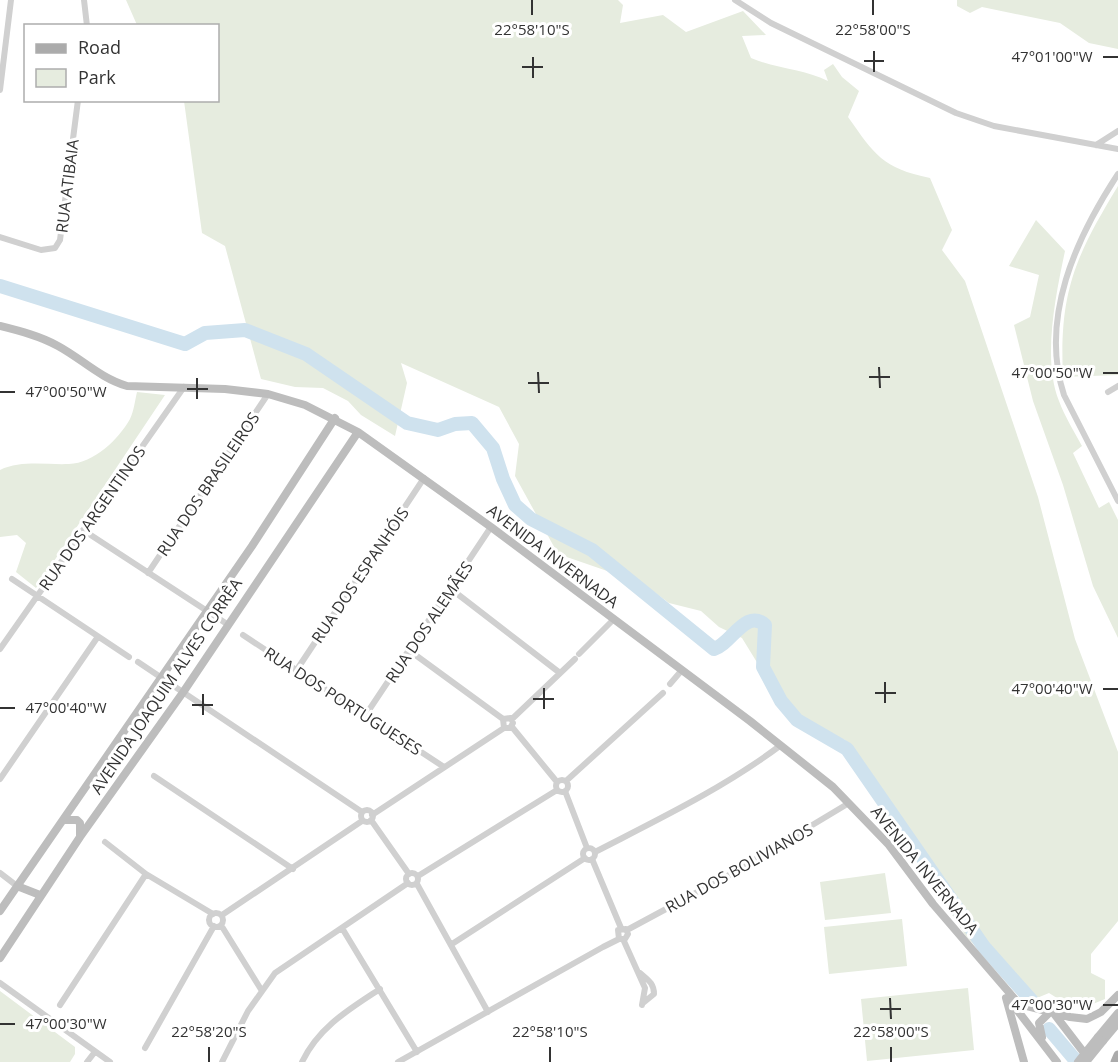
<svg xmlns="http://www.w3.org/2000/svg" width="1118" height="1062" font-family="'Open Sans',sans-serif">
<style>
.green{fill:#e6ecdf}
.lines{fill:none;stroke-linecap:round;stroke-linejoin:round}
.river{stroke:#cfe2ee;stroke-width:14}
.street{stroke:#d0d0d0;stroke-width:6}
.secondary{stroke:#bdbdbd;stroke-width:8}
.primary{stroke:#ababab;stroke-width:9}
.secondary-bridge{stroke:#bdbdbd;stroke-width:8}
.ticks{fill:none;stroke:#333;stroke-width:2}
.labels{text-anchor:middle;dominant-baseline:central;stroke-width:6;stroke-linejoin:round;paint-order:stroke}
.street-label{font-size:16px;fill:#333;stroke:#fff}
.ticks-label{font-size:15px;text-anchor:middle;fill:#333;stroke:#fff;stroke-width:6;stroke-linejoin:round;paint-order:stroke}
</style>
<rect width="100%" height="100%" fill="#fff"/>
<path class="green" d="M 126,0 L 618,0 L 623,5 L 620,23 L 663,15 L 686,32 L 743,11 L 766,35 L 742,36 L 751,58 C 777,69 804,69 828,81 L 824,70 L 833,64 L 842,77 L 859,91 L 848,117 C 875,155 882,168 930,178 L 952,230 L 942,250 L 965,281 L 1038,497 L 1075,639 L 1118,752 L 1118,921 L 1091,954 L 1091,973 L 1105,980 L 1105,999 L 1088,1006 L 1081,1002 L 1068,1005 L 1049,993 L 1037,998 L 1019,994 L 965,935 L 895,826 L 863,761 L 845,740 L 792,719 L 742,638 L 719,627 L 701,611 L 669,603 L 642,583 L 558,554 L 515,476 L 519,444 L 499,407 L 401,363 L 407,383 L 395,436 L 361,415 L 348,401 L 323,388 L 295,387 L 261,379 L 225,246 L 202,233 L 184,101 L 218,100 L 218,26 L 137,25 Z
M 957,0 L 1118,0 L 1118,49 L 1089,43 L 1060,23 L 982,7 L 970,13 L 957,6 Z
M 1118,186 L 1118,375 L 1063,377 C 1059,292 1075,257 1118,186 Z
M 1036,220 L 1065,251 C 1056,294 1042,359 1059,401 C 1065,417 1074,431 1082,446 L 1073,453 L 1099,508 L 1109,502 L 1118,520 L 1118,638 L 1093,586 L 1063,485 L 1033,401 L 1014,325 L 1030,317 L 1039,275 L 1009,266 Z
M 137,392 L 165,395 L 36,588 L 16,572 L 26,543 L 17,535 L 0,537 L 0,470 C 21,460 46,465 69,464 C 94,463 118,440 130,419 C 134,411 135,400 137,392 Z
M 885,873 L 891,913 L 825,920 L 820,882 Z
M 902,919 L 907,966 L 829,974 L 824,927 Z
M 968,988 L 974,1050 L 867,1061 L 861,999 Z
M 0,991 L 75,1047 L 75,1054 L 70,1062 L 0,1062 Z"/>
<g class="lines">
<path class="river" d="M 0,286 L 185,344 L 205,333 L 245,330 L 306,354 L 407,423 L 438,430 L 455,424 L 472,423 L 493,448 L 503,479 L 515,505 L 531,519 L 592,550 L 714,649 C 731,644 746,608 765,625 L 763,667 L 781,701 L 797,720 L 847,749 L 984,947 L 1032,1001
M 1049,1029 L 1077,1062"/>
<path class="street" d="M 84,0 L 87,26
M 735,0 L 771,23 L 956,113 L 994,126 L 1118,149
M 0,90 L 11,0
M 1096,145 L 1118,131
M 1118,174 C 1076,238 1039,318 1064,395 L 1118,501
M 0,237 L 41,250 L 55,248 L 60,240 L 78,100
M 1108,392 L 1118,386
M 83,530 L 227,624
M 148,573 L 268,394
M 12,579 L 129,657
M 451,589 L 560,673
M 243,635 L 444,767
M 0,649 L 184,387
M 410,651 L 503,719
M 579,654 L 613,620
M 138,662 L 362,812
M 296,671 L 424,478
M 670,684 L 682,670
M 365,716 L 491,527
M 512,719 L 575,659
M 512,727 L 557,782
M 154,776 L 293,869
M 0,779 L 97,638
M556 786a6 6 0 1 1 12 0a6 6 0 1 1-12 0Z
M 566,781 L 663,693
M 565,791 L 587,848
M361 816a6 6 0 1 1 12 0a6 6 0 1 1-12 0Z
M 372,815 L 504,728 L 510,728 L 513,723 L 511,718 L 503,719 L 504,728
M 371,820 L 409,874
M 105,842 L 146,874 L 213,914
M583 854a6 6 0 1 1 12 0a6 6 0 1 1-12 0Z
M 595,852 C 659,819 724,788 781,745
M 592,859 L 621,928
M406 879a6 6 0 1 1 12 0a6 6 0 1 1-12 0Z
M 0,873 L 17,886
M 418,876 L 557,790
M 417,884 L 488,1012
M209 920a7 7 0 1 1 14 0a7 7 0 1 1-14 0Z
M 222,915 L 362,821
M 221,925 L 262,991
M 342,928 L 417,1052
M 627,930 L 731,874 L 849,803
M 623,939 L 645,988 L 642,1005
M 452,944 L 585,858
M 640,973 C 648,980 654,983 654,994 L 643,1003
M 0,983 L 110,1062
M 60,1005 L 146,874
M 145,1048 L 214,926
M 87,1062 L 94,1053
M 222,1062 L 248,1011 L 275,973 L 408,883
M 302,1062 C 319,1027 348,1010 380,989
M 398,1062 L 603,947 L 619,939 L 625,939 L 628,934 L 626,929 L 618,930 L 619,939"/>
<path class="secondary" d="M 0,326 C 20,331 40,336 58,346 C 82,359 100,378 127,386 L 225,389 L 268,394 L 305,405 L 358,432 L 491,527 L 750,721 L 833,787 L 889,845 L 933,904 L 1019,1004 L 1070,1017 L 1087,1019 L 1101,1012 L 1118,995
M 64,820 L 77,820 L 80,823 L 80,836
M 17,886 L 40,895
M 0,911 L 252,546 L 335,418
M 0,958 L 80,837 L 184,691 L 358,432
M 1006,998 L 1024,1062
M 1011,1002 L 1057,1062
M 1052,1011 L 1088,1058
M 1042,1037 L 1039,1023 L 1051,1011
M 1098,1037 L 1118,1013
M 1103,1041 L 1118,1023"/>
<path class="primary" d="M 1115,1062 L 1118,1055"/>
<path class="secondary-bridge" d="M 1078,1062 L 1098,1037
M 1086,1062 L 1103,1041"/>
</g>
<path class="ticks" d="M 532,0 L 532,15M 873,0 L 873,15M 874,51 L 874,72M 533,57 L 533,78M 1103,57 L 1118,57M 864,61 L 884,61M 522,67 L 543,67M 879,367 L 880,388M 538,372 L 539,393M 1103,373 L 1118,373M 869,377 L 890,377M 197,378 L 197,399M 528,383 L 549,383M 187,389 L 208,389M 0,392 L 15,392M 885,682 L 885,703M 544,688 L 544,709M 1103,689 L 1118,689M 875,693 L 896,693M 203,694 L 203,715M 533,699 L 554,699M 192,705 L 213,705M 0,708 L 15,708M 890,998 L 891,1019M 1103,1005 L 1118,1005M 880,1009 L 901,1009M 0,1024 L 15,1024M 209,1047 L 209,1062M 550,1047 L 550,1062M 891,1047 L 891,1062"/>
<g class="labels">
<g class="street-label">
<text transform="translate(67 186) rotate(-83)">RUA ATIBAIA</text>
<text transform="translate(208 484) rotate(-56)">RUA DOS BRASILEIROS</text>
<text transform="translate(92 518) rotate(-55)">RUA DOS ARGENTINOS</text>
<text transform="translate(553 556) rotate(37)">AVENIDA INVERNADA</text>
<text transform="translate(360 575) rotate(-56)">RUA DOS ESPANHÓIS</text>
<text transform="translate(429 622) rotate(-56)">RUA DOS ALEMÃES</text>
<text transform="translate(166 686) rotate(-56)">AVENIDA JOAQUIM ALVES CORRÊA</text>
<text transform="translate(343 701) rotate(33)">RUA DOS PORTUGUESES</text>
<text transform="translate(739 868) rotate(-29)">RUA DOS BOLIVIANOS</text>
<text transform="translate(925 870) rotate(51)">AVENIDA INVERNADA</text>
</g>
</g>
<g class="ticks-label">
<text x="532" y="35">22°58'10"S</text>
<text x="873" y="35">22°58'00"S</text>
<text x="1052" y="62">47°01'00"W</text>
<text x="1052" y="378">47°00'50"W</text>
<text x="66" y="397">47°00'50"W</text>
<text x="1052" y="694">47°00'40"W</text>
<text x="66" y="713">47°00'40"W</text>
<text x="1052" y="1010">47°00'30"W</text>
<text x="66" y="1029">47°00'30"W</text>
<text x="209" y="1037">22°58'20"S</text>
<text x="550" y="1037">22°58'10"S</text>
<text x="891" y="1037">22°58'00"S</text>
</g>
<rect x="24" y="24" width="195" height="78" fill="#ffffff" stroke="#adadad" stroke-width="1.5"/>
<rect x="36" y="44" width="30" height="9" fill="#ababab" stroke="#adadad" stroke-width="1.5"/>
<text x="78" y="54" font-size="18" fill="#333333">Road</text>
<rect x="36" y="69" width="30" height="18" fill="#e6ecdf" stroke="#adadad" stroke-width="1.5"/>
<text x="78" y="84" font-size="18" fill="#333333">Park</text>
</svg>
